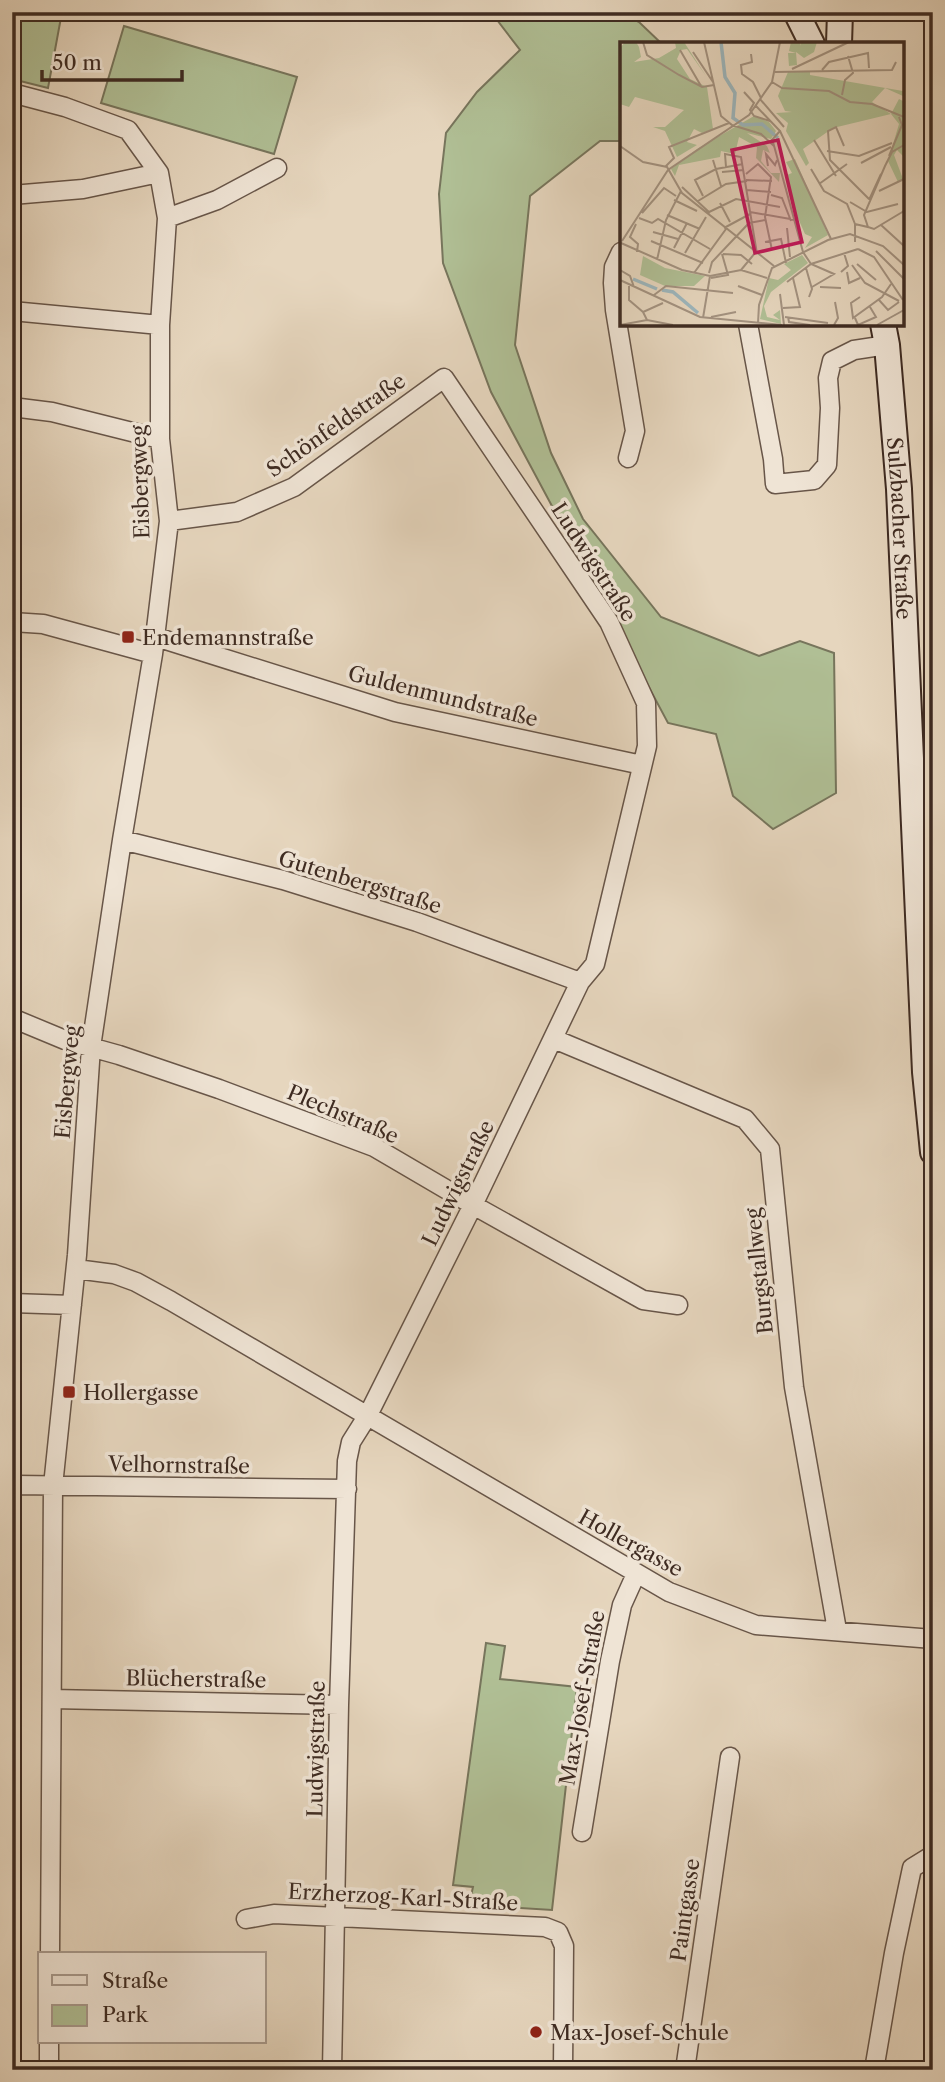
<svg xmlns="http://www.w3.org/2000/svg" width="945" height="2082" font-family="'Libre Caslon Text',serif">
<style>
.green{fill:#b0bf95;stroke:#77755c;stroke-width:2}
.lines{fill:none;stroke-linecap:round;stroke-linejoin:round}
.minor-casing{stroke:#685649;stroke-width:21}
.secondary-casing{stroke:#3e2b22;stroke-width:28}
.minor{stroke:#efe4d5;stroke-width:18}
.secondary{stroke:#efe4d5;stroke-width:24}
.poi-dot{fill:#8f2418;stroke:#efe4d5;stroke-width:2.5}
.labels{text-anchor:middle;dominant-baseline:central;stroke-width:7;stroke-linejoin:round;paint-order:stroke}
.street-label{font-size:21px;fill:#3e2b22;stroke:#efe4d5}
.poi-label{font-size:21px;fill:#3e2b22;stroke:#efe4d5;text-anchor:start}
.inset-river{fill:none;stroke:#9cb6bd;stroke-width:3.5}
.inset-road{fill:none;stroke:#a39280;stroke-width:2}
.view{fill:#c2185b;fill-opacity:0.15;stroke:#c2185b;stroke-width:3.5}
.inset-edge{fill:none;stroke:#3e2b22;stroke-width:3.5}
</style>
<rect width="100%" height="100%" fill="#e6d6be"/>
<filter id="stains"><feTurbulence type="fractalNoise" baseFrequency=".00286" numOctaves="4"/><feColorMatrix values="0 0 0 0 .2 0 0 0 0 .09 0 0 0 0 .02 0 0 0 .5 -.17"/></filter>
<radialGradient id="worn" r=".72"><stop offset=".6" stop-color="#630" stop-opacity="0"/><stop offset="1" stop-color="#630" stop-opacity=".3"/></radialGradient>
<path class="green" d="M 12,12 L 62,12 L 48,88 L 12,79 Z
M 491,12 L 620,12 L 639,22 L 662,44 L 621,44 L 621,141 L 600,141 L 530,196 L 515,345 L 551,453 L 583,519 L 661,617 L 759,656 L 800,641 L 834,653 L 836,793 L 773,829 L 733,796 L 716,734 L 668,723 L 491,392 L 443,263 L 439,194 L 446,133 L 477,92 L 520,50 Z
M 124,26 L 297,77 L 274,154 L 101,103 Z
M 486,1643 L 505,1646 L 500,1679 L 577,1687 L 552,1910 L 469,1905 L 473,1887 L 453,1885 Z"/>
<g class="lines">
<g class="minor-casing">
<path id="minor" d="M 12,93 L 65,107 L 128,130 L 159,173 L 167,218 L 160,325 L 160,439 L 169,521 L 153,654 L 122,840 L 91,1047 L 77,1255 L 53,1486 L 50,1954
M 12,195 L 83,189 L 159,173
M 167,218 L 217,200 L 277,168
M 621,252 L 614,267 L 613,283 L 615,310 L 635,431 L 628,458
M 12,311 L 160,325
M 748,324 L 773,459 L 775,484 L 814,480 L 827,465 L 830,408 L 828,378 L 832,361 L 854,350 L 887,345
M 12,407 L 52,412 L 160,439
M 169,521 L 237,512 L 294,487 L 444,378 L 609,622 L 646,703 L 647,746 L 595,964 L 580,982 L 473,1205 L 368,1415 L 351,1442 L 347,1461 L 339,1705 L 332,2070
M 12,622 L 43,624 L 153,654
M 156,637 L 395,712 L 642,765
M 122,840 L 283,880 L 417,922 L 580,982
M 12,1018 L 65,1040 L 119,1055 L 219,1089 L 374,1147 L 473,1205 L 643,1300 L 678,1305
M 554,1039 L 745,1119 L 770,1149 L 794,1387 L 837,1630
M 76,1269 L 114,1274 L 136,1282 L 171,1301 L 669,1592 L 756,1625 L 933,1639
M 12,1303 L 72,1305
M 12,1487 L 16,1485 L 347,1489
M 52,1699 L 339,1705
M 582,1832 L 610,1661 L 622,1605 L 636,1574
M 246,1919 L 274,1914 L 545,1927 L 558,1932 L 564,1946 L 563,2070
M 49,2070 L 49,2042
M 685,2070 L 730,1757
M 874,2070 L 894,1953 L 912,1868 L 933,1855"/>
</g>
<g class="secondary-casing">
<g id="secondary">
<path d="M 796,12 L 812,44"/>
<path d="M 839,44 L 840,12"/>
<path id="s1" d="M 883,324 L 887,345 L 899,489 L 925,1072 L 933,1152"/>
</g>
</g>
<use href="#minor" class="minor"/>
<use href="#secondary" class="secondary"/>
</g>
<g class="poi-dot">
<rect x="121" y="630" width="14" height="14" rx="3.5"/>
<rect x="62" y="1385" width="14" height="14" rx="3.5"/>
<circle cx="536" cy="2032" r="7"/>
</g>
<g class="labels">
<g class="street-label">
<text transform="translate(336 425) rotate(-35)">Schönfeldstraße</text>
<text transform="translate(140 482) rotate(-92)">Eisbergweg</text>
<text stroke="none"><textPath href="#s1" startOffset="205">Sulzbacher Straße</textPath></text>
<text transform="translate(594 562) rotate(57)">Ludwigstraße</text>
<text transform="translate(443 696) rotate(14)">Guldenmundstraße</text>
<text transform="translate(360 882) rotate(17)">Gutenbergstraße</text>
<text transform="translate(67 1082) rotate(-85)">Eisbergweg</text>
<text transform="translate(343 1114) rotate(23)">Plechstraße</text>
<text transform="translate(458 1183) rotate(-64)">Ludwigstraße</text>
<text transform="translate(759 1271) rotate(-96)">Burgstallweg</text>
<text transform="translate(179 1465) rotate(1)">Velhornstraße</text>
<text transform="translate(631 1543) rotate(29)">Hollergasse</text>
<text transform="translate(196 1679) rotate(1)">Blücherstraße</text>
<text transform="translate(582 1698) rotate(-80)">Max-Josef-Straße</text>
<text transform="translate(316 1749) rotate(-89)">Ludwigstraße</text>
<text transform="translate(403 1897) rotate(3)">Erzherzog-Karl-Straße</text>
<text transform="translate(685 1910) rotate(-82)">Paintgasse</text>
</g>
<g class="poi-label">
<text x="142" y="637">Endemannstraße</text>
<text x="83" y="1392">Hollergasse</text>
<text x="550" y="2032">Max-Josef-Schule</text>
</g>
</g>
<g transform="translate(620 42)">
<rect width="284" height="284" fill="#e6d6be"/>
<path d="M 5,0 L 16,0 L 19,5 L 21,15 L 14,20 L 39,16 L 56,6 L 55,0 L 64,0 L 86,34 L 67,7 L 61,8 L 57,17 L 70,37 L 87,45 L 93,87 L 82,91 L 74,87 L 67,100 L 77,103 L 57,115 L 45,89 L 33,85 L 45,85 L 64,68 L 15,55 L 9,65 L 0,62 L 0,6 ZM 171,0 L 180,0 L 180,4 L 181,0 L 197,0 L 194,10 L 184,16 L 176,10 L 177,23 L 169,24 L 168,11 L 176,11 L 169,9 ZM 190,29 L 190,33 L 283,49 L 283,54 L 265,46 L 252,60 L 271,72 L 279,57 L 283,59 L 283,114 L 277,108 L 274,113 L 283,137 L 278,140 L 268,119 L 279,82 L 271,72 L 213,86 L 183,107 L 189,121 L 186,124 L 166,89 L 168,81 L 156,71 L 172,70 L 165,69 L 158,54 L 168,30 ZM 134,74 L 149,80 L 156,89 L 151,97 L 127,91 L 147,104 L 150,111 L 143,108 L 141,119 L 151,131 L 160,131 L 159,140 L 136,116 L 137,105 L 119,95 L 115,112 L 101,109 L 100,115 L 59,123 L 55,134 L 51,127 L 77,107 ZM 175,117 L 208,193 L 185,206 L 192,195 L 185,192 L 177,174 L 167,133 L 172,131 L 166,120 ZM 182,213 L 188,221 L 151,250 L 144,264 L 147,275 L 160,278 L 153,273 L 160,268 L 161,282 L 140,277 L 149,236 L 158,238 L 171,228 L 164,222 ZM 23,214 L 45,226 L 85,234 L 74,244 L 45,244 L 20,233 Z" fill="#b0bf95"/>
<path class="inset-river" d="M 101,0 L 105,35 L 115,51 L 113,76 L 123,83 L 142,82 L 158,96M 13,237 L 37,247M 42,248 L 53,250 L 78,271"/>
<path class="inset-road" d="M 23,0 L 27,13 L 59,33 L 82,45 L 94,43M 84,0 L 101,74 L 112,83 L 141,92 L 154,104M 60,8 L 81,44M 73,10 L 93,40M 131,12 L 132,20 L 121,23 L 122,32 L 133,40 L 141,56M 172,27 L 229,0M 202,28 L 209,20 L 248,11 L 249,26M 155,30 L 272,28 L 276,20M 152,40 L 162,46 L 209,49 L 230,60 L 252,62 L 284,75M 124,50 L 134,61 L 130,68 L 134,74 L 150,79M 222,53 L 225,38 L 233,31 L 228,14M 140,57 L 164,85M 136,64 L 160,89 L 151,99M 160,89 L 211,197M 194,98 L 216,134M 153,100 L 183,210M 0,104 L 23,120 L 47,125 L 62,151 L 154,224M 224,104 L 216,85 L 208,89 L 210,118 L 249,157M 207,109 L 239,114 L 272,101M 269,114 L 282,83 L 279,75M 93,118 L 101,144M 241,121 L 271,105M 46,124 L 54,116 L 49,105 L 109,81M 148,124 L 146,112 L 155,123 L 157,118M 106,125 L 105,112 L 121,115 L 137,212M 191,127 L 204,149 L 227,162 L 235,182M 102,130 L 124,128M 126,132 L 138,122 L 151,135 L 145,175 L 152,208M 126,138 L 152,139M 199,142 L 227,122M 62,145 L 90,171M 127,148 L 151,150M 259,149 L 284,137M 151,153 L 162,156 L 171,179M 83,154 L 75,138 L 96,127 L 123,122M 54,158 L 77,169M 249,158 L 261,132M 78,159 L 106,142 L 127,139M 230,160 L 247,170 L 278,162M 100,161 L 110,180M 130,170 L 176,178M 22,171 L 44,146 L 56,154M 87,171 L 116,157 L 160,165M 47,173 L 80,187M 19,176 L 32,181 L 38,177 L 90,207M 16,182 L 10,195 L 18,202 L 17,210M 261,183 L 284,204M 248,185 L 254,187 L 284,169M 104,186 L 130,172M 167,186 L 170,215M 33,190 L 58,197M 2,199 L 48,128 L 129,73 L 152,40 L 160,0M 31,199 L 83,221M 145,200 L 161,197 L 166,221M 235,200 L 235,182 L 248,185 L 244,173 L 265,124 L 272,110 L 284,103M 1,201 L 62,228 L 90,234 L 121,228 L 147,236M 54,206 L 67,181M 238,207 L 254,215 L 283,258M 256,209 L 284,237M 183,210 L 191,222 L 214,232 L 192,245M 65,211 L 86,175M 103,212 L 121,213 L 132,222M 37,218 L 46,178 L 61,149M 237,222 L 256,238M 232,223 L 245,241 L 279,259M 186,226 L 192,247 L 189,255M 0,228 L 10,234 L 14,245M 121,228 L 135,211M 221,230 L 228,224 L 224,211M 227,230 L 229,241 L 240,236M 74,231 L 106,187M 89,231 L 92,220 L 129,181 L 145,178M 91,236 L 108,233 L 102,212M 0,238 L 80,275 L 162,283M 167,240 L 191,222 L 238,207M 9,244 L 9,258 L 23,270M 118,244 L 142,253M 200,245 L 221,246M 160,252 L 164,283M 34,253 L 46,244 L 113,251M 240,255 L 231,261 L 233,276 L 262,255 L 271,242M 259,258 L 268,268 L 279,260M 163,266 L 180,265 L 173,236M 91,275 L 116,270M 165,275 L 208,281M 168,275 L 169,280 L 190,283M 83,276 L 90,234M 235,276 L 238,283 L 256,275 L 250,265M 27,278 L 23,270 L 43,261M 138,281 L 139,263 L 152,226 L 208,198 L 230,192 L 263,204 L 284,223M 0,283 L 27,278 L 53,283M 214,283 L 218,276 L 215,260M 257,283 L 284,268"/>
<path class="view" d="M 158,98 L 182,200 L 135,211 L 112,108 Z"/>
<rect width="284" height="284" class="inset-edge"/>
</g>
<rect width="945" height="2082" fill="none" stroke="#e6d6be" stroke-width="42"/>
<rect x="14" y="14" width="917" height="2054" fill="none" stroke="#3e2b22" stroke-width="3.5"/>
<rect x="21" y="21" width="903" height="2040" fill="none" stroke="#3e2b22" stroke-width="2"/>
<rect x="38" y="1952" width="228" height="91" fill="#efe4d5" stroke="#a89a8d" stroke-width="2"/>
<rect x="52" y="1975" width="35" height="10" fill="#efe4d5" stroke="#a89a8d" stroke-width="2"/>
<text x="102" y="1988" font-size="21" fill="#3e2b22">Straße</text>
<rect x="52" y="2005" width="35" height="21" fill="#b0bf95" stroke="#a89a8d" stroke-width="2"/>
<text x="102" y="2022" font-size="21" fill="#3e2b22">Park</text>
<path d="M42 70v10h140v-10" fill="none" stroke="#3e2b22" stroke-width="3.5"/>
<text x="52" y="70" font-size="21" fill="#3e2b22" stroke="#efe4d5" stroke-width="5" paint-order="stroke">50 m</text>
<rect width="100%" height="100%" filter="url(#stains)"/>
<rect width="100%" height="100%" fill="url(#worn)"/>
</svg>
